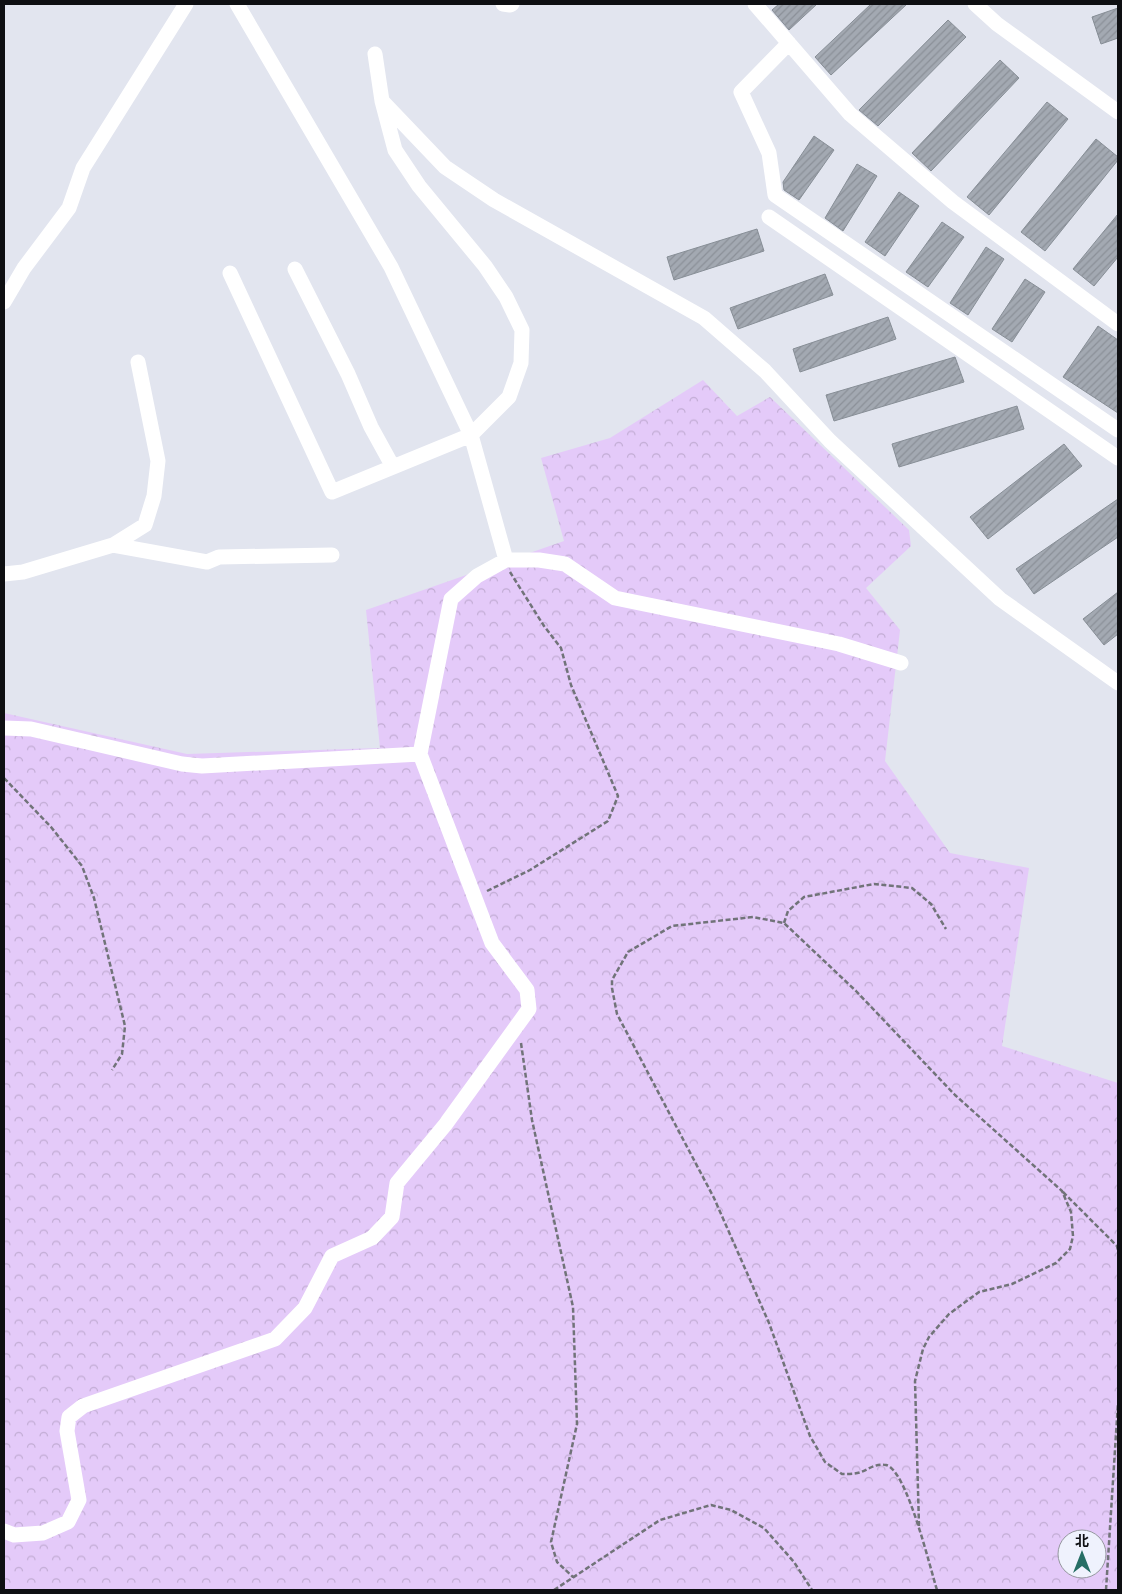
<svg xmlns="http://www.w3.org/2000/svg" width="1122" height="1594" font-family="Cabin,'Noto Sans SC',sans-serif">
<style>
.forest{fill:url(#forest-crowns);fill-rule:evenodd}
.building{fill:url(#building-hatch);stroke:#878e96}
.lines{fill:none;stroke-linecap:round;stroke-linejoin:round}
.path{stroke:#717379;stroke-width:2.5;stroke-dasharray:5 2.5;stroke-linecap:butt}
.minor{stroke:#fff;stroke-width:15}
</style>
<defs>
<pattern id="forest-crowns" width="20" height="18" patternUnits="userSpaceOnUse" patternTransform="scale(1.25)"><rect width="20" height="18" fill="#e4caf9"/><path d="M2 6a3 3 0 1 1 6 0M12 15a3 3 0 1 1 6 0" fill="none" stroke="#c2acd4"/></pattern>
<pattern id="building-hatch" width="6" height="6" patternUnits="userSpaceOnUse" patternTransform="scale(1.25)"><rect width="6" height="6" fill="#a3a9b2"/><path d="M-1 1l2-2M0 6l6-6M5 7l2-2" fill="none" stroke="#8b9098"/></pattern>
</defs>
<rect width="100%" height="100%" fill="#e2e5ef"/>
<path class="forest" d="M 703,380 L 737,416 L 770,397 L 909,530 L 911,546 L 866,588 L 900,630 L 885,761 L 950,853 L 1029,868 L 1002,1046 L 1118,1083 L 1118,1590 L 4,1590 L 4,713 L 187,754 L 380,748 L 366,610 L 564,541 L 541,458 L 610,438 ZM 1067,1539 L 1097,1539 L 1097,1569 L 1067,1569 Z"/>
<path class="building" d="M 779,4 L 817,4 L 789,30 L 772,10 Z
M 871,4 L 907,4 L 831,75 L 815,57 Z
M 1118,8 L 1118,38 L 1101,44 L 1092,17 Z
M 948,20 L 966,37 L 878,126 L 859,110 Z
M 1000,60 L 1019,78 L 931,171 L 912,153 Z
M 1047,102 L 1068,119 L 989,215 L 967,197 Z
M 814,136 L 834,150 L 799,200 L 784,190 L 783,182 Z
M 1096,139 L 1118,157 L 1118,160 L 1045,251 L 1021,232 Z
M 857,164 L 877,176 L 843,231 L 825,218 Z
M 899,192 L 919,206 L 885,256 L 865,242 Z
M 1118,214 L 1118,257 L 1094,286 L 1073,269 Z
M 942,222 L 964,237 L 928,287 L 906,272 Z
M 757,229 L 764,251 L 674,280 L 667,257 Z
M 986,247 L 1004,259 L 968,315 L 950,303 Z
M 825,274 L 833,295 L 738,329 L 730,308 Z
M 1025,279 L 1045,292 L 1012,342 L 992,329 Z
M 888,317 L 896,339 L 800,372 L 793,349 Z
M 1098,326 L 1118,340 L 1118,413 L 1063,377 Z
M 955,357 L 964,382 L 834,421 L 826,395 Z
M 1017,406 L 1024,429 L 899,467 L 892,444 Z
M 1064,444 L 1082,466 L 988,539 L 970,517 Z
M 1118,499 L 1118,537 L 1034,594 L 1016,569 Z
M 1118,592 L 1118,634 L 1104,645 L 1083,619 Z"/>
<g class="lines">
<path class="path" d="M 4,778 L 51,827 L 82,866 L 94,898 L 125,1026 L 122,1054 L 112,1070
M 487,891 L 530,870 L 608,821 L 618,796 L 571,685 L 561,648 L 544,626 L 510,572
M 784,923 L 788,911 L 804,897 L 874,884 L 912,888 L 931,904 L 946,929
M 521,1043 L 532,1120 L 573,1307 L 577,1424 L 551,1542 L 557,1562 L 573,1577
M 1063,1192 L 1117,1246 L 1118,1251
M 919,1526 L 915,1381 L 923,1349 L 929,1337 L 949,1314 L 979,1292 L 1012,1284 L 1056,1263 L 1070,1249 L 1073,1236 L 1071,1212 L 1062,1191 L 955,1095 L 856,991 L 784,923 L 753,917 L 672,926 L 628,952 L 612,980 L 612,988 L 617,1014 L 714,1198 L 769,1323 L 810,1436 L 825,1462 L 842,1474 C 848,1474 855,1474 861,1472 C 869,1469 876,1463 886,1465 C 907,1470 930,1568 937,1590
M 554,1590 L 660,1520 L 711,1505 L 731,1510 L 764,1528 L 794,1562 L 812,1590
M 1106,1590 L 1118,1403"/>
<path class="minor" d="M 237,4 L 391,267 L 471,435 L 506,560
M 503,4 L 510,5 L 512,4
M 755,4 L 850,114 L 953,202 L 1118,324
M 975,4 L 997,24 L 1118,112
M 789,43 L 741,92 L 769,153 L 775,195 L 1118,430
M 375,54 L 382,101
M 769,217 L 1118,458
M 295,269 L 348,374 L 371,427 L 393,467
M 230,273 L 332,492 L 471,435 L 509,397 L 521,363 L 522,330 L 506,297 L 485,266 L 419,186 L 395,150 L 382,101 L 445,167 L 494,200 L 704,318 L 765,371 L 830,441 L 1000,599 L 1118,683
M 4,302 L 24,268 L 69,208 L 83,168 L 186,4
M 113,545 L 207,562 L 219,557 L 332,555
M 4,574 L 23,572 L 113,545 L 145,525 L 154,496 L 158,461 L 138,362
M 4,728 L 31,729 L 182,764 L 202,766 L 420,754 L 451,599 L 477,576 L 506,560 L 539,560 L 565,564 L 615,598 L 839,644 L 901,663
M 4,1531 L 14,1535 L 43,1533 L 68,1522 L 79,1500 L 67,1431 L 69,1417 L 83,1406 L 275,1339 L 305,1308 L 332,1256 L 372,1238 L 392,1217 L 397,1183 L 445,1125 L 529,1009 L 527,990 L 492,943 L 420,754"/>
</g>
<rect width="1122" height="1594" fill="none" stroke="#0e0f12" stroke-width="10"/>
<g transform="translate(1082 1554)"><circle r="24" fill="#eff2fd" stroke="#95979f"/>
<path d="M0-4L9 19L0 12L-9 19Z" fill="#266e65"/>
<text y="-8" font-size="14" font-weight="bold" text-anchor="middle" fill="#0e0f12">北</text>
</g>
</svg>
